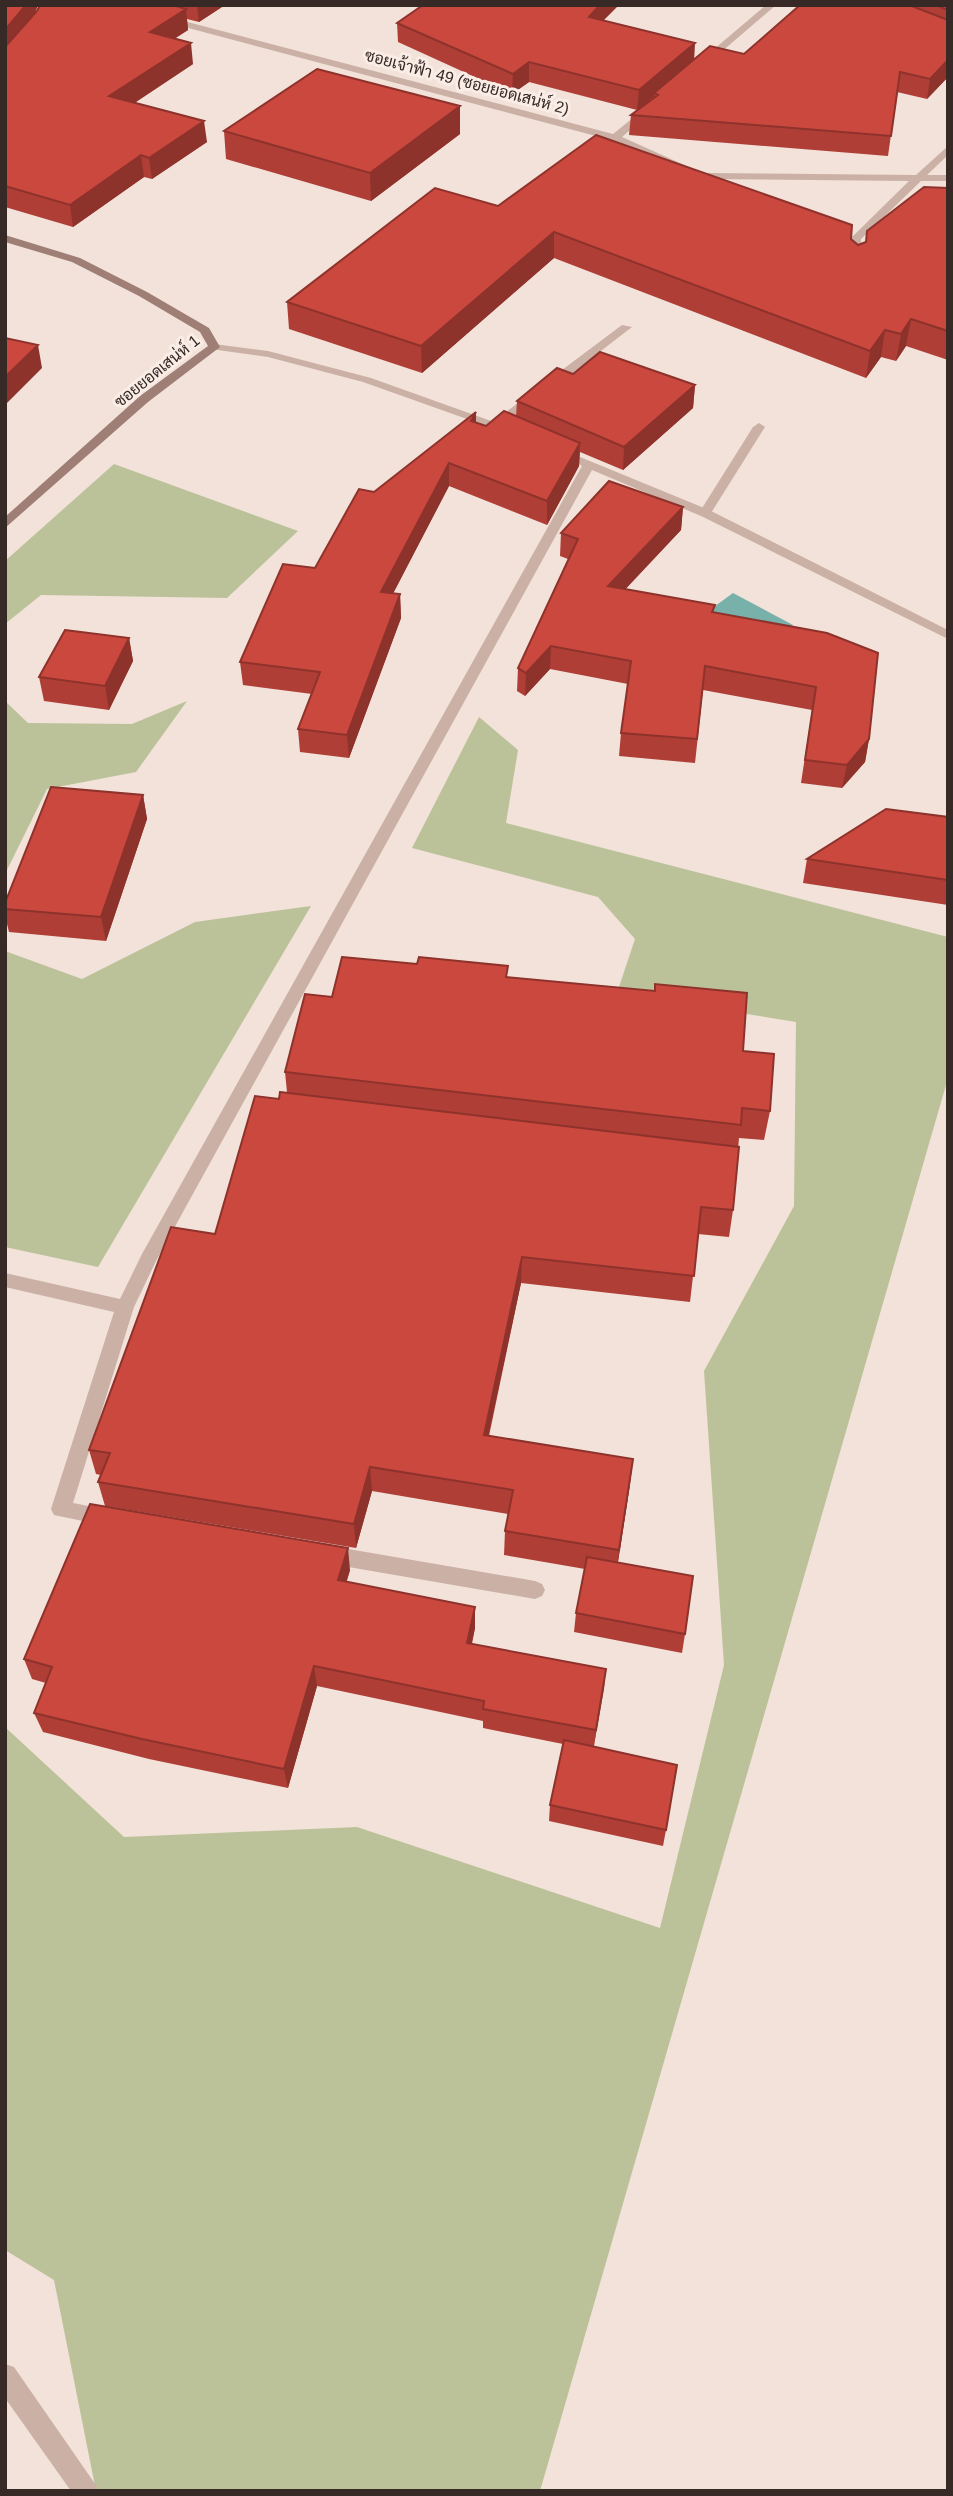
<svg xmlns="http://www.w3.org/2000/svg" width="953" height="2496" font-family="Helvetica,Sarabun,sans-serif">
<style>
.green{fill:#bbc299}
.water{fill:#77b1a9}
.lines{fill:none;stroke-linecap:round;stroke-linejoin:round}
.lane{fill:#cbb0a5;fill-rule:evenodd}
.street{fill:#cbb0a5;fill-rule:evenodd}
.secondary{fill:#9f7e76;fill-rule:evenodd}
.wall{fill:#af3e36}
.shaded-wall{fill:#8e322c}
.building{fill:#cb483f;stroke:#8e322c;stroke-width:2}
.labels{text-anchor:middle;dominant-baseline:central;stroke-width:6;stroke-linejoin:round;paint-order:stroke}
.far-street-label{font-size:16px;fill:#362926;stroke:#faede6}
</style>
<rect width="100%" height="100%" fill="#f2e2d9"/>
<path class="green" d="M 114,464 L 298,531 L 227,598 L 41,595 L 5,624 L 5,561 Z
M 5,701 L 28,723 L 132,724 L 187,701 L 136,772 L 47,789 L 5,874 Z
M 479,717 L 518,750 L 506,823 L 948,937 L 948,1078 L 540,2491 L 96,2491 L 54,2280 L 5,2250 L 5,1727 L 124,1837 L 357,1827 L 660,1928 L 724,1665 L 704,1371 L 794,1206 L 796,1022 L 617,993 L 635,939 L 598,897 L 412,848 Z
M 311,906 L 98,1267 L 5,1247 L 5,951 L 82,979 L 195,922 Z"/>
<path class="water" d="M 733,593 L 793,625 L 771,640 L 707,612 Z"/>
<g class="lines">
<path class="lane" d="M 622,325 L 632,327 L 502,427 L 494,427 L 494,421 Z
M 759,423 L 765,427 L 711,513 L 709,516 L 701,516 L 699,513 L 753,427 Z
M 5,2364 L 14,2367 L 100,2491 L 71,2491 L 5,2398 Z"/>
<path class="street" d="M 766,5 L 776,5 L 706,65 L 700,65 L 700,61 Z
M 165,16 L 613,134 L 644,109 L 650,109 L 650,113 L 622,137 L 691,168 L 682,170 L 611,140 L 162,21 L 162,17 Z
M 948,146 L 948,155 L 927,175 L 948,175 L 948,181 L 921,181 L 861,239 L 860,264 L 855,267 L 850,264 L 851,238 L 909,181 L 704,179 L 699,176 L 704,173 L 916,175 Z
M 214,344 L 268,351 L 371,378 L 519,431 L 509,434 L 363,382 L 268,357 L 210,349 L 210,345 Z
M 580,457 L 709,510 L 948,630 L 948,639 L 701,516 L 592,470 L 156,1261 L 134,1307 L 73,1503 L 114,1511 L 117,1517 L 114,1523 L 107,1526 L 54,1515 L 51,1509 L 114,1312 L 5,1287 L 5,1273 L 120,1299 L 142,1254 L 582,466 L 574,461 Z
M 325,1545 L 535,1581 L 542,1584 L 545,1590 L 542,1596 L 535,1599 L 325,1563 L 318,1560 L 315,1554 L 318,1548 Z"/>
<path class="secondary" d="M 5,235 L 80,258 L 147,292 L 209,328 L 220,347 L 148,402 L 5,528 L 5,517 L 140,396 L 208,346 L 200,332 L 139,296 L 72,262 L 5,242 Z"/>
</g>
<path class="wall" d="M 5,5 L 38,5 L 34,15 L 40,5 L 225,5 L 199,22 L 187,19 L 188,30 L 174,39 L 193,64 L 134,103 L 207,142 L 152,179 L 144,177 L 73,227 L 5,207 Z
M 800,5 L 948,5 L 948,77 L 927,99 L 897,92 L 888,156 L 629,135 L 631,115 L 637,110 L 529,82 L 512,94 L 398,42 L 397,23 L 604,20 L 694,60 L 744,54 Z
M 460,106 L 460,134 L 371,201 L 226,159 L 224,131 Z
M 948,188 L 948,360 L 906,346 L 896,361 L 881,357 L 866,378 L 554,258 L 422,373 L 289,329 L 287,302 L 498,206 L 851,239 L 858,245 L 866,242 Z
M 573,374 L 695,385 L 693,408 L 623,470 L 580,452 L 579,466 L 547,525 L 449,486 L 393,593 L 400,594 L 401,618 L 349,758 L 300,752 L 298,729 L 312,694 L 243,685 L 240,662 L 315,568 L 476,422 L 486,426 L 516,417 L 517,401 Z
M 683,507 L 681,530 L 625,589 L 714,612 L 827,633 L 869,739 L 865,762 L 842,788 L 801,783 L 812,710 L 703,690 L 695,763 L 619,756 L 621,733 L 628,684 L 550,669 L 525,696 L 517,691 L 518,668 L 568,559 L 560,556 L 561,533 Z
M 129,638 L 133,661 L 109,710 L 44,701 L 39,677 Z
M 143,795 L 147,819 L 106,941 L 9,932 L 5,916 L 5,903 Z
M 948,817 L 948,905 L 803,883 L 807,859 Z
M 507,977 L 654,991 L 655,984 L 743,1051 L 770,1111 L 764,1140 L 739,1138 L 733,1210 L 729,1237 L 698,1234 L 690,1302 L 521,1283 L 489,1436 L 630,1484 L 618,1562 L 685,1634 L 682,1653 L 574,1632 L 576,1613 L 585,1569 L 504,1555 L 505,1531 L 508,1514 L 372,1491 L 356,1548 L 105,1506 L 98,1482 L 101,1475 L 96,1474 L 89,1450 L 215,1234 L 279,1099 L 287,1092 L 285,1072 L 332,997 Z
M 350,1570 L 346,1582 L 475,1607 L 475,1628 L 472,1644 L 606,1669 L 594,1746 L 666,1830 L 663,1846 L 549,1821 L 550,1805 L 563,1744 L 483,1728 L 483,1721 L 317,1686 L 288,1788 L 149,1759 L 43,1732 L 34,1713 L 46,1683 L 32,1679 L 24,1659 Z"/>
<path class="shaded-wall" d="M 26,5 L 38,5 L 29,27 L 5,56 L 5,30 Z
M 197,5 L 225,5 L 199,22 Z
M 600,5 L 619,5 L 588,36 L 589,17 Z
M 186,9 L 188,30 L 152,53 L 150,32 Z
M 191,43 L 193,64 L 112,118 L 109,96 Z
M 695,43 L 694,63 L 654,93 L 654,96 L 637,110 L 639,90 Z
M 948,60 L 948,77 L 927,99 L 930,79 Z
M 529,62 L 529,82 L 512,94 L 513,74 Z
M 460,106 L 460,134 L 371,201 L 370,173 Z
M 204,121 L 207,142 L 152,179 L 149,158 Z
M 141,155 L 144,177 L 73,227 L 70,205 Z
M 554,232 L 554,258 L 422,373 L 421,346 Z
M 911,319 L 906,346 L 896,361 L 901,334 Z
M 885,330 L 881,357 L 866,378 L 870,351 Z
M 38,345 L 42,368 L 5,405 L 5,377 Z
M 695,385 L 693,408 L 623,470 L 624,447 Z
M 476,412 L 476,435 L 471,421 Z
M 580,443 L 579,466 L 547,525 L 547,501 Z
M 449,463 L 449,486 L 382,615 L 381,592 Z
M 683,507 L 681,530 L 606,610 L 608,586 Z
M 400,594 L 401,618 L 349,758 L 347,735 Z
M 129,638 L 133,661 L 109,710 L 105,686 Z
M 551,646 L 550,669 L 525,696 L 526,673 Z
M 869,739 L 865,762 L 842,788 L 847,765 Z
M 143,795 L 147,819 L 106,941 L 101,917 Z
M 522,1257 L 521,1283 L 483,1460 L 484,1435 Z
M 633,1459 L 630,1484 L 616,1574 L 619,1550 Z
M 370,1467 L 372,1491 L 356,1548 L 354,1524 Z
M 348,1548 L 350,1570 L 341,1601 L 338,1580 Z
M 475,1607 L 475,1628 L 467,1663 L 467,1643 Z
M 314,1666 L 317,1686 L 288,1788 L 284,1769 Z
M 606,1669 L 604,1689 L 593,1750 L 596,1730 Z"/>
<path class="building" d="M 5,5 L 26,5 L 5,30 Z
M 40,5 L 173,5 L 186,9 L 150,32 L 191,43 L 109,96 L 204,121 L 149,158 L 141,155 L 70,205 L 5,186 L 5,47 L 37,11 Z
M 423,5 L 600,5 L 589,17 L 695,43 L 639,90 L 529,62 L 513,74 L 397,23 Z
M 800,5 L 909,5 L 948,20 L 948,60 L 930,79 L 900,72 L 891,136 L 631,115 L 658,95 L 654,93 L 710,46 L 744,54 Z
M 936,5 L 948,5 L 948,10 Z
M 317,69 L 460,106 L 370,173 L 224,131 Z
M 596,135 L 852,225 L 851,239 L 858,245 L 866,242 L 867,231 L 924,187 L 948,188 L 948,331 L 911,319 L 901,334 L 885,330 L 870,351 L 554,232 L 421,346 L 287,302 L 435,188 L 498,206 Z
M 5,338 L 38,345 L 5,377 Z
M 600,352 L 695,385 L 624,447 L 517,401 L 557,368 L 573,374 Z
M 504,411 L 580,443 L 547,501 L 449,463 L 381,592 L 400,594 L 347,735 L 298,729 L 320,672 L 240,662 L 283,564 L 315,568 L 359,489 L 374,492 L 476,412 L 471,421 L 486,426 Z
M 609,481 L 683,507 L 608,586 L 715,605 L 712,612 L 827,633 L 878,653 L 869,739 L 847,765 L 805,760 L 816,687 L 705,666 L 697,739 L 621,733 L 631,661 L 551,646 L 526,673 L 518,668 L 578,539 L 561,533 Z
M 65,630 L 129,638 L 105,686 L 39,677 Z
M 51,787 L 143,795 L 101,917 L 5,909 L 5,903 Z
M 886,809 L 948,817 L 948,880 L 807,859 Z
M 342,957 L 417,964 L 419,957 L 508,966 L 506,977 L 655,991 L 655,984 L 747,993 L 743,1051 L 774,1054 L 770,1111 L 742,1108 L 741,1125 L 285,1072 L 305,994 L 332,997 Z
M 280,1092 L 739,1147 L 733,1210 L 701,1207 L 694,1276 L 522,1257 L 484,1435 L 633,1459 L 619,1550 L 505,1531 L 513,1490 L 370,1467 L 354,1524 L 98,1482 L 110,1453 L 89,1450 L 171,1227 L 215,1234 L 255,1096 L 279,1099 Z
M 90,1504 L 348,1548 L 338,1580 L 475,1607 L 467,1643 L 606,1669 L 596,1730 L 483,1709 L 484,1701 L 314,1666 L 284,1769 L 142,1739 L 34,1713 L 52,1667 L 24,1659 Z
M 587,1557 L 693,1576 L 685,1634 L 576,1613 Z
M 564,1740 L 677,1765 L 666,1830 L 550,1805 Z"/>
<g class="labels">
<g class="far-street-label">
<text transform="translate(467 82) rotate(15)">ซอยเจ้าฟ้า 49 (ซอยยอดเสน่ห์ 2)</text>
<text transform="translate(157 371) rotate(-39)">ซอยยอดเสน่ห์ 1</text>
</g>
</g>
<rect width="953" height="2496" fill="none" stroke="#362926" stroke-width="14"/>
</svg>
